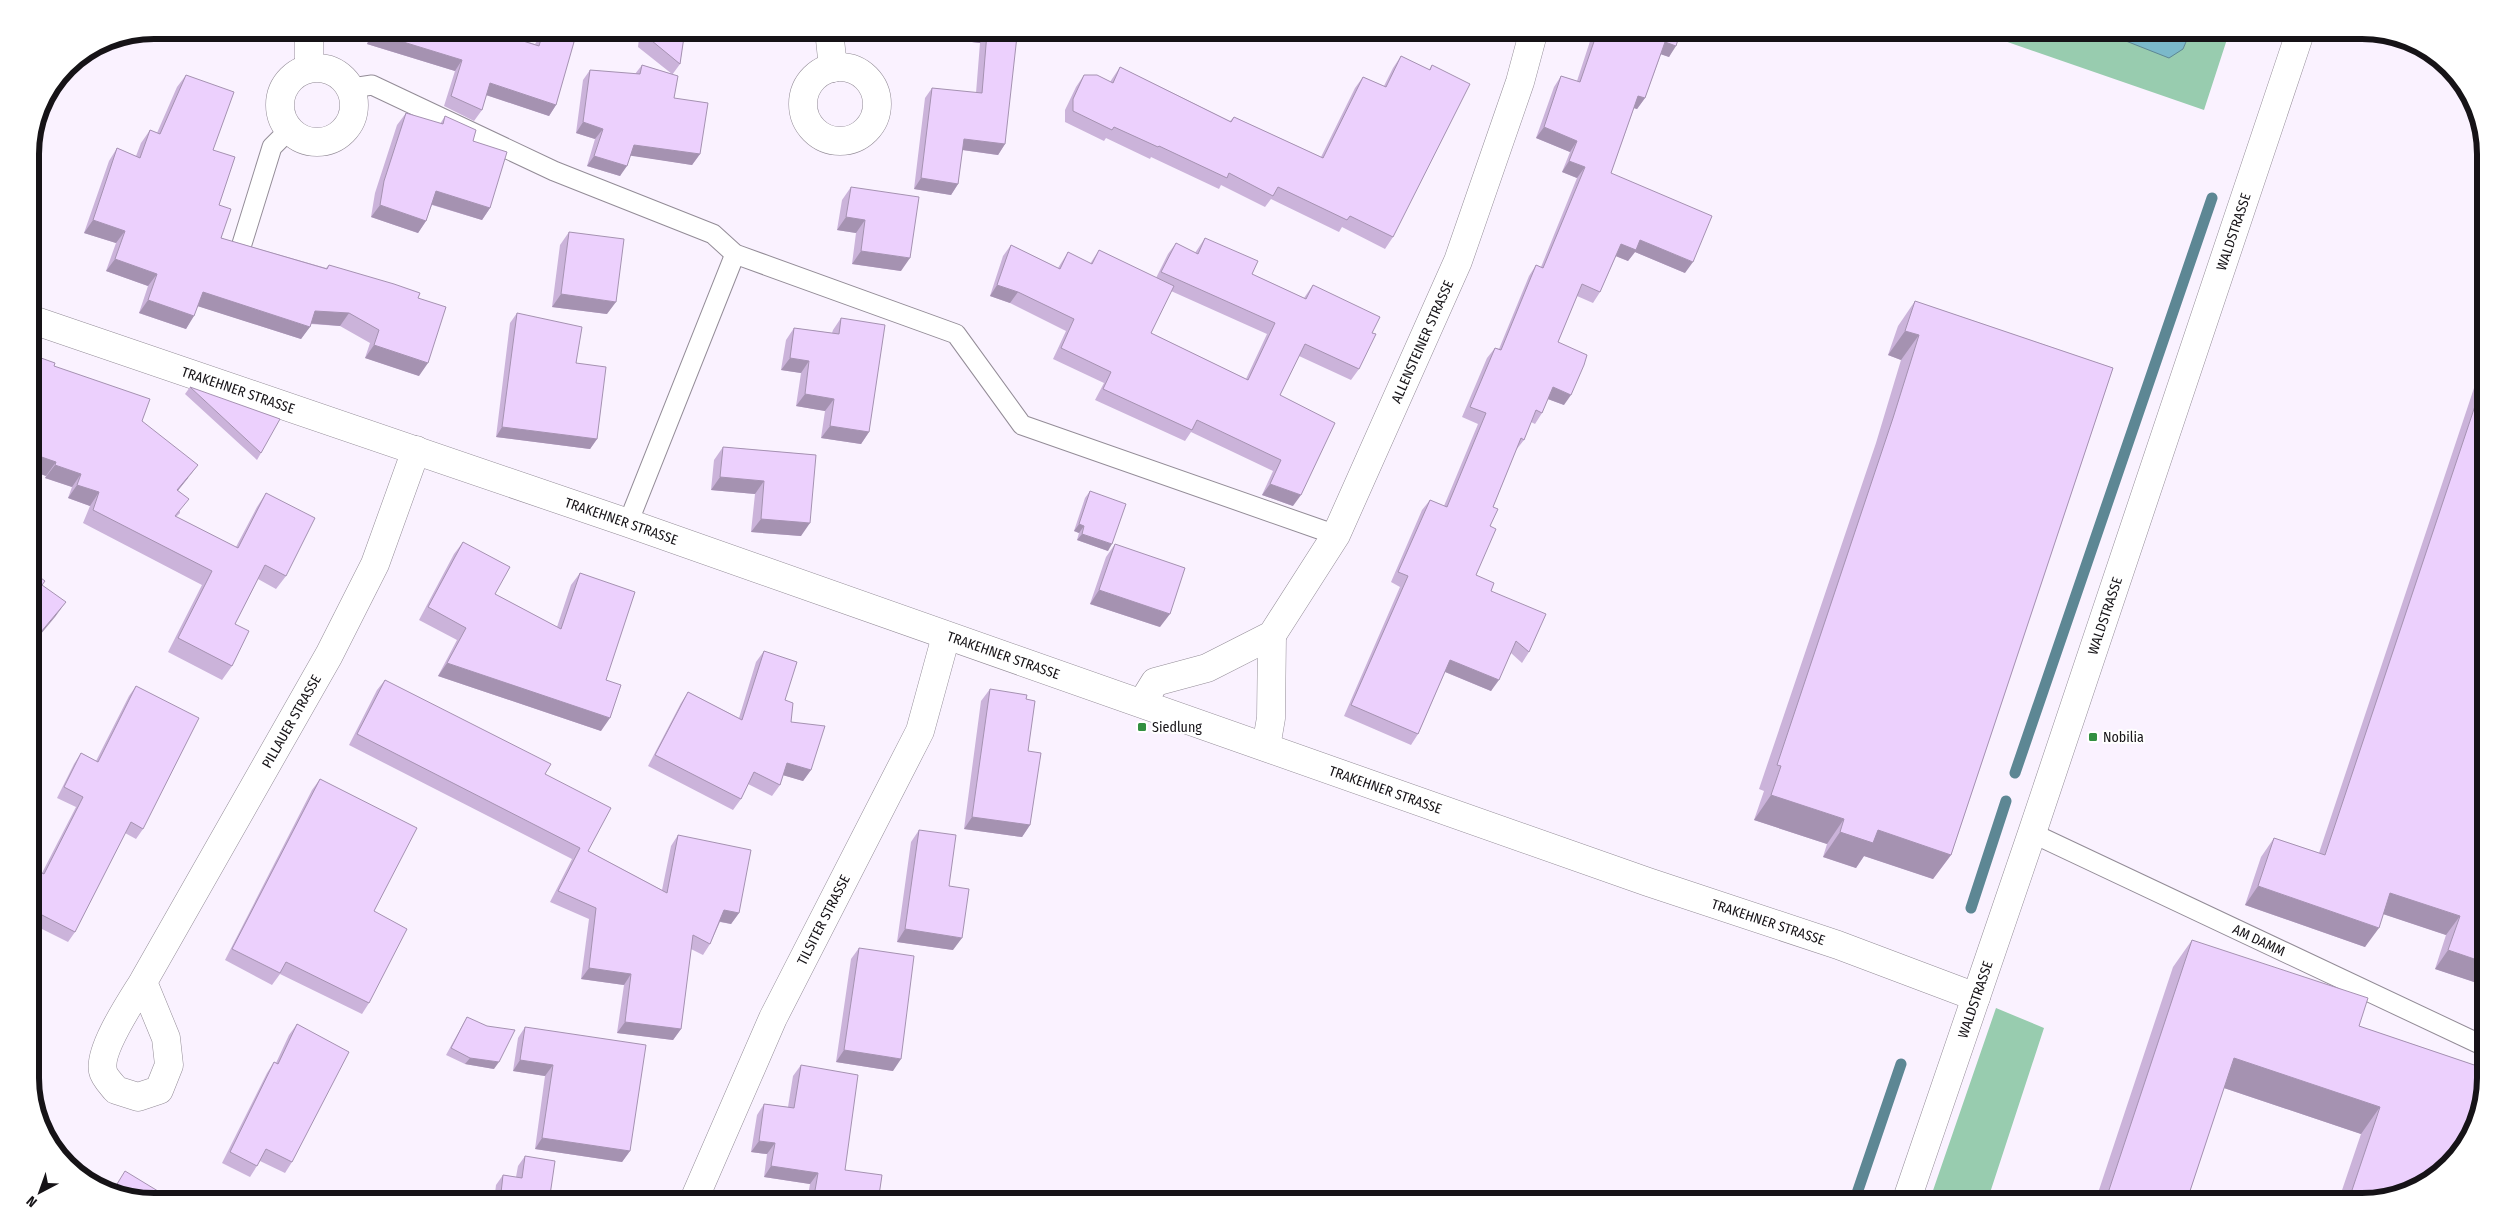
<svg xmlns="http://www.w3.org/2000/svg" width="2516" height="1232" font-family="'Fira Sans Condensed',sans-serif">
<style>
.forest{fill:#98ccaf}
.water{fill:#7bb9ca;stroke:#5d8794}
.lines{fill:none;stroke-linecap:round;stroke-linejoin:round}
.stream{stroke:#5d8794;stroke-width:11}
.service-casing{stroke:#938c97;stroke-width:21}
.minor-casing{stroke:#938c97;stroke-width:29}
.service{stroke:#fff;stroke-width:19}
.minor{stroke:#fff;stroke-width:28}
.wall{fill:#cbb3da;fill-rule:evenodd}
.shaded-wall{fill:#a592b1}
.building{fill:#ecd0fd;stroke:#a592b1}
.poi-dot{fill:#328f41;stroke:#fff;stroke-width:2}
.labels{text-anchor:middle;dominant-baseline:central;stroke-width:4;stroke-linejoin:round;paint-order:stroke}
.street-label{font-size:14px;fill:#161317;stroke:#fff}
.poi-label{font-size:14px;fill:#161317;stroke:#fff;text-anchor:start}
.rim{fill:none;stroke:#161317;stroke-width:6}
</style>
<rect width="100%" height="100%" fill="#faf2ff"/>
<path class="forest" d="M 1973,30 L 2098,30 L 2183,49 L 2191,30 L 2230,30 L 2204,110 Z
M 1996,1008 L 2044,1028 L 1987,1202 L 1929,1202 Z"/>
<path class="water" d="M 2098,30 L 2191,30 L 2183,49 L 2169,58 Z"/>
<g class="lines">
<path class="stream" d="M 2015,773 L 2212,198
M 1971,908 L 2006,801
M 1854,1202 L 1901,1064"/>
<g class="service-casing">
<g id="service">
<path d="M 352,88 L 372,85 L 554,171 L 713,234 L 735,254 L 956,334 L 1022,425 L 1336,535"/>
<path d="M 241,247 L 272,147 L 289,130"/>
<path d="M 628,523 L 735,254"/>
<path id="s1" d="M 2032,833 L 2486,1047"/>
</g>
</g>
<g class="minor-casing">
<g id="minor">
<path d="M 829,30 L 833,68"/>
<path d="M 309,67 L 309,38 L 312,30"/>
<circle cx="840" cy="104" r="37"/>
<circle cx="317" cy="105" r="37"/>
<path id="s2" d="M 30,319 L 628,523 L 1648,882 L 1838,945 L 1976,997"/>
<path id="s3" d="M 1142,703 L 1155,682 L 1207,668 L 1272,635 L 1336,535 L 1458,261 L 1520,82 L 1534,30"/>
<path d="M 1266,747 L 1271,718 L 1272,635"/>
<path id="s4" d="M 143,982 L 166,1038 L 169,1065 L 159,1090 L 138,1097 L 116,1090 C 112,1085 104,1077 103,1071 C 98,1050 132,1000 143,982 L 329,655 L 375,564 L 416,450"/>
<path id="s5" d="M 693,1202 L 773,1018 L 920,731 L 946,636"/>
<path id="s6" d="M 1906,1202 L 2032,833 L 2301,30"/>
</g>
</g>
<use href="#service" class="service"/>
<use href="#minor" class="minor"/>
</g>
<path class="wall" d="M 371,30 L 488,30 L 535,44 L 543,32 L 556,105 L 549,116 L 486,95 L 482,110 L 474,121 L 444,106 L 455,71 L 367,44 Z
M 640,30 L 685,30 L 680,64 L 672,75 L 674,98 L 700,154 L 692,165 L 630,155 L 620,176 L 587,166 L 595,139 L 576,133 L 583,80 L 590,70 L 635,74 L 642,65 L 672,74 L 638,47 Z
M 935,30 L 1010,30 L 1005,144 L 998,155 L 962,150 L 958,184 L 951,195 L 914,189 L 925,98 L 932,88 L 976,93 L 980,43 L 932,37 Z
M 1595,30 L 1681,30 L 1669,57 L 1661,54 L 1645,98 L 1637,109 L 1634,108 L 1611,173 L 1685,273 L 1635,252 L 1628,261 L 1616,256 L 1600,292 L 1593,303 L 1577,296 L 1558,342 L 1564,405 L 1548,399 L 1542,413 L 1535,424 L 1531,422 L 1524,440 L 1516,450 L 1493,507 L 1490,526 L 1476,575 L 1491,591 L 1529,652 L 1522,663 L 1511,653 L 1491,691 L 1445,672 L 1418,734 L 1411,745 L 1344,716 L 1400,587 L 1391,582 L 1422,510 L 1430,500 L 1444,506 L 1478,424 L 1462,417 L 1487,358 L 1495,348 L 1499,349 L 1529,276 L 1536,265 L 1541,267 L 1577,178 L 1562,172 L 1570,152 L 1536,138 L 1554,87 L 1561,76 L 1577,81 L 1593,32 Z
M 1401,56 L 1429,70 L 1432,65 L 1393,237 L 1385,249 L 1342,227 L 1339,232 L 1271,199 L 1265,207 L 1221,185 L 1219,189 L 1151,157 L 1150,159 L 1106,138 L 1104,141 L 1065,122 L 1065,110 L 1076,87 L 1084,75 L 1110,82 L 1120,67 L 1230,121 L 1234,117 L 1321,157 L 1355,88 L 1363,77 L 1384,86 L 1393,68 Z
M 186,75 L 213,150 L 221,238 L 326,268 L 329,265 L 418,298 L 419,376 L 365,358 L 370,343 L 340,326 L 311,324 L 301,339 L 198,306 L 186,329 L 139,313 L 148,286 L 106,271 L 116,243 L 84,233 L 109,161 L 117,148 L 136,156 L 141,143 L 150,130 L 157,133 L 177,87 Z
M 406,113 L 440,124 L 445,116 L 473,141 L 490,208 L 482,220 L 432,205 L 426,221 L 418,233 L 371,217 L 375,193 L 397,125 Z
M 851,187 L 901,271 L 852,264 L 856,233 L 837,230 L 842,200 Z
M 569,232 L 607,314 L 552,307 L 560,245 Z
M 1205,238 L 1252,274 L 1304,298 L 1313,285 L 1372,333 L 1359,369 L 1351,380 L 1299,356 L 1280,395 L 1293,506 L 1262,495 L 1273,471 L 1191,432 L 1185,441 L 1095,400 L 1104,383 L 1053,359 L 1066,331 L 1010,303 L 990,296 L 1003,256 L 1011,245 L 1058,268 L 1068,252 L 1090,264 L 1099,250 L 1156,278 L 1168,254 L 1176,243 L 1195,253 ZM 1171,291 L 1267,334 L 1246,379 L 1151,333 Z
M 1915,301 L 2113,368 L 1951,855 L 1933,879 L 1864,856 L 1856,868 L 1823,857 L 1827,844 L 1754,820 L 1764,791 L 1759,789 L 1876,443 L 1901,360 L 1888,355 L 1898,326 Z
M 517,313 L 576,363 L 597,439 L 590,449 L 496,437 L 510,323 Z
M 841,318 L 869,432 L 861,444 L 821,438 L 825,411 L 796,406 L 801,373 L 781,370 L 786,340 L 794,328 L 832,333 L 833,330 Z
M 2486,352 L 2486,986 L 2435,969 L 2446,935 L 2383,914 L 2365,947 L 2245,905 L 2261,857 L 2274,838 L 2319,853 Z
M 30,354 L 54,366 L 142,421 L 188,478 L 178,490 L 180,513 L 176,517 L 236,547 L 257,507 L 266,493 L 286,576 L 276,589 L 258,579 L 235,624 L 232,666 L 222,680 L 168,652 L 202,585 L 83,523 L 90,506 L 68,498 L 72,487 L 45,478 L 46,476 L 30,470 Z
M 190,387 L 261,453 L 257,460 L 185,394 Z
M 723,447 L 816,455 L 801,536 L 751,532 L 755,494 L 711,490 L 714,460 Z
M 1090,491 L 1108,551 L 1077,540 L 1079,533 L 1074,531 L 1085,498 Z
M 463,542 L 495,594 L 557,627 L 571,585 L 580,573 L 606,680 L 601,731 L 438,676 L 457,640 L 419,620 L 454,554 Z
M 1115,544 L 1160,627 L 1090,604 L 1106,557 Z
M 764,651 L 785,700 L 791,722 L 811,770 L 803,781 L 783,775 L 780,785 L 772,796 L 748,784 L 741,799 L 733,810 L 648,766 L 681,703 L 688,692 L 739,718 L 756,662 Z
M 385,680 L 545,774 L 588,851 L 662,890 L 671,846 L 678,835 L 739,913 L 731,924 L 720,922 L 710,944 L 703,955 L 691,949 L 681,1029 L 673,1040 L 617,1033 L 624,985 L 581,979 L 589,919 L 550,902 L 572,859 L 349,745 L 377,690 Z
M 136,686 L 143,829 L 136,839 L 125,833 L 75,932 L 68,942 L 34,925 L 42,873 L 76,807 L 57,798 L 74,764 L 81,753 L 96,761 L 129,696 Z
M 990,689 L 1026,699 L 1030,825 L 1022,837 L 964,829 L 981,701 Z
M 320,779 L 374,911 L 369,1003 L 362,1014 L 280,974 L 272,985 L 225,960 L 312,790 Z
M 919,830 L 953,950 L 897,942 L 911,842 Z
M 2192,940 L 2359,1026 L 2486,1069 L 2362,1202 L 2338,1202 L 2361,1134 L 2224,1088 L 2188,1197 L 2203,1202 L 2095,1202 L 2173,967 Z
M 859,948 L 893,1071 L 836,1062 L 851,959 Z
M 467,1017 L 494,1069 L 465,1064 L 446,1055 L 463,1024 Z
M 297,1024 L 292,1162 L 285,1173 L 260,1161 L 250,1177 L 222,1163 L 267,1073 L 274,1062 L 276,1063 L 289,1035 Z
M 525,1027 L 630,1151 L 622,1162 L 535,1149 L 545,1076 L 513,1071 L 518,1038 Z
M 801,1065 L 845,1170 L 878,1202 L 807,1202 L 810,1184 L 764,1177 L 767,1154 L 751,1152 L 757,1115 L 764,1104 L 788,1107 L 793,1076 Z
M 525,1156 L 549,1202 L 494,1202 L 496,1185 L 503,1175 L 516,1177 L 518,1166 Z"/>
<path class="shaded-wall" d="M 937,30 L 966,30 L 987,33 L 980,43 L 932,37 Z
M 374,33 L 462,60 L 455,71 L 367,44 Z
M 1665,42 L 1676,46 L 1669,57 L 1657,53 Z
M 490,83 L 556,105 L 549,116 L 483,94 Z
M 1638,96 L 1645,98 L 1637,109 L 1630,107 Z
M 583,122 L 603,129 L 595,139 L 576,133 Z
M 1544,127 L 1577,141 L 1570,152 L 1536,138 Z
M 964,139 L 1005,144 L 998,155 L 956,149 Z
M 634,145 L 700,154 L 692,165 L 626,155 Z
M 594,156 L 627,166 L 620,176 L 587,166 Z
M 1569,161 L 1585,167 L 1577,178 L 1562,172 Z
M 921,178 L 958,184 L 951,195 L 914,189 Z
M 436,191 L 490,208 L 482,220 L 427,203 Z
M 380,205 L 426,221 L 418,233 L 371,217 Z
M 846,217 L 865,220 L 856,233 L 837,230 Z
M 93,220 L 125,231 L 116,243 L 84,233 Z
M 1640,240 L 1693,262 L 1685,273 L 1635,252 L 1628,261 L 1613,255 L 1621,244 Z
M 861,251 L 910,258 L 901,271 L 852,264 Z
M 115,259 L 157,274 L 148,286 L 106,271 Z
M 997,285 L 1018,292 L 1010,303 L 990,296 Z
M 203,292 L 310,327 L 301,339 L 194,305 Z
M 561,294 L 616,302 L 607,314 L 552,307 Z
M 148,300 L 194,316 L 186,329 L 139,313 Z
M 315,311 L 349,313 L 340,326 L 306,323 Z
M 1905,331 L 1919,335 L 1901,360 L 1888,355 Z
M 374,345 L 428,363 L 419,376 L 365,358 Z
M 790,358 L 809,361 L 801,373 L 781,370 Z
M 1553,387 L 1571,395 L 1564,405 L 1545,398 Z
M 805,394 L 834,399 L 825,411 L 796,406 Z
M 830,426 L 869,432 L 861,444 L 821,438 Z
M 502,427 L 597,439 L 590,449 L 496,437 Z
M 30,453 L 56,462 L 46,476 L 30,470 Z
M 55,465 L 81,474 L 72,487 L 45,478 Z
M 198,465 L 188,478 L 168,503 L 177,490 Z
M 720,477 L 764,481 L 755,494 L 711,490 Z
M 1270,484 L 1301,495 L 1293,506 L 1262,495 Z
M 77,485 L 99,492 L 90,506 L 68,498 Z
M 761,519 L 810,523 L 801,536 L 751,532 Z
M 1079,524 L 1084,526 L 1079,533 L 1074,531 Z
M 1082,534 L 1112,544 L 1108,551 L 1077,540 Z
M 1099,590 L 1170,614 L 1160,627 L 1090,604 Z
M 66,602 L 55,617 L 30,647 L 30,645 Z
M 1450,660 L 1499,680 L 1491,691 L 1443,671 Z
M 447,663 L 610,718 L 601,731 L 438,676 Z
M 787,763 L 811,770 L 803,781 L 779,774 Z
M 1771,795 L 1844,819 L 1827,844 L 1754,820 Z
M 972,817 L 1030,825 L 1022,837 L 964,829 Z
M 1878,830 L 1951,855 L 1933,879 L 1864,856 L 1856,868 L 1823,857 L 1840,832 Z
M 2258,886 L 2379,928 L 2365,947 L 2245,905 Z
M 2390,893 L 2460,916 L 2446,935 L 2377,912 Z
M 724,910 L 739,913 L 731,924 L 717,921 Z
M 905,929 L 962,938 L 953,950 L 897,942 Z
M 2448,950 L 2486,963 L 2486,986 L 2435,969 Z
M 589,968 L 631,974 L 624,985 L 581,979 Z
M 625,1022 L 681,1029 L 673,1040 L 617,1033 Z
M 844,1050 L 901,1059 L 893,1071 L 836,1062 Z
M 470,1058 L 499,1062 L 494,1069 L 465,1064 Z
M 2234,1058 L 2380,1107 L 2361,1134 L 2215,1085 Z
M 520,1060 L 553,1065 L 545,1076 L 513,1071 Z
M 542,1138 L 630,1151 L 622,1162 L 535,1149 Z
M 759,1141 L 775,1143 L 767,1154 L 751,1152 Z
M 771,1166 L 818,1173 L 810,1184 L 764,1177 Z"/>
<path class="building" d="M 375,30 L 488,30 L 539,46 L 543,32 L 574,42 L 556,105 L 490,83 L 482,110 L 451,96 L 462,60 L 374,33 Z
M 646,30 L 685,30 L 680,64 L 646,36 Z
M 966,30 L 1010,30 L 1009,35 L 1017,36 L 1005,144 L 964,139 L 958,184 L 921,178 L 932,88 L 982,93 L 987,33 Z
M 1598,30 L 1681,30 L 1676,46 L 1665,42 L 1645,98 L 1638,96 L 1611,173 L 1712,216 L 1693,262 L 1640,240 L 1636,250 L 1621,244 L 1600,292 L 1582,284 L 1558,342 L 1587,355 L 1584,365 L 1571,395 L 1553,387 L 1542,413 L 1536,410 L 1524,440 L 1521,438 L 1493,507 L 1498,509 L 1490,526 L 1496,529 L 1476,575 L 1494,583 L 1491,591 L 1546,614 L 1529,652 L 1516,641 L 1499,680 L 1450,660 L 1418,734 L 1351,705 L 1408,576 L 1398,572 L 1430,500 L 1447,507 L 1486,413 L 1470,407 L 1495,348 L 1501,350 L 1536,265 L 1543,268 L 1585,167 L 1569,161 L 1577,141 L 1544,127 L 1561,76 L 1580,82 Z
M 1401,56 L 1430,70 L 1432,65 L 1470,84 L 1393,237 L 1350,216 L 1347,220 L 1278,187 L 1273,196 L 1229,173 L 1227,178 L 1159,146 L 1158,147 L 1114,127 L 1112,130 L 1073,111 L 1073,99 L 1084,75 L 1097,75 L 1113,83 L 1120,67 L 1231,122 L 1234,117 L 1323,158 L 1363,77 L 1386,87 Z
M 642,65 L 678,76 L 674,98 L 708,103 L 700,154 L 634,145 L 627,166 L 594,156 L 603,129 L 583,122 L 590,70 L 640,74 Z
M 186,75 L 234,92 L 213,150 L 235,157 L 219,205 L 231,209 L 221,238 L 327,269 L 329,265 L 394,284 L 420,293 L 418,298 L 446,307 L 428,363 L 374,345 L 379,330 L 349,313 L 315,311 L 310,327 L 203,292 L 194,316 L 148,300 L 157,274 L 115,259 L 125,231 L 93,220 L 117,148 L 140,158 L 150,130 L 160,134 Z
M 406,113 L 443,124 L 445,116 L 476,130 L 473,141 L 507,152 L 490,208 L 436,191 L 426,221 L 380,205 L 384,181 Z
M 851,187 L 919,197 L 910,258 L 861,251 L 865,220 L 846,217 Z
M 569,232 L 624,239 L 616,302 L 561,294 Z
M 1205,238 L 1258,261 L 1252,274 L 1306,299 L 1313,285 L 1380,317 L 1372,333 L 1376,334 L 1359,369 L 1305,344 L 1280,395 L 1335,423 L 1301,495 L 1270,484 L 1281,460 L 1197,420 L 1192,430 L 1103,389 L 1111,372 L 1061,348 L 1074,319 L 1018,292 L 997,285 L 1011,245 L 1060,269 L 1068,252 L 1092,264 L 1099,250 L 1174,286 L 1151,333 L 1248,380 L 1275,323 L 1161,272 L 1176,243 L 1198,254 Z
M 1915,301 L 2113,368 L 1951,855 L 1878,830 L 1873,843 L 1840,832 L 1844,819 L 1771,795 L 1781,766 L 1777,765 L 1893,418 L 1919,335 L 1905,331 Z
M 517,313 L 582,327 L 576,363 L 606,367 L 597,439 L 502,427 Z
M 841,318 L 885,325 L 869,432 L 830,426 L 834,399 L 805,394 L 809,361 L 790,358 L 794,328 L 839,334 Z
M 30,354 L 55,363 L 54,366 L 150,399 L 142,421 L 198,465 L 177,490 L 189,499 L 175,516 L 238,548 L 266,493 L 315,518 L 286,576 L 265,565 L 235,624 L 249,631 L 232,666 L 178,638 L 212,571 L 93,510 L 99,492 L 77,485 L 81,474 L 55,465 L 56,462 L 30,453 Z
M 2486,373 L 2486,963 L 2448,950 L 2460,916 L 2390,893 L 2379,928 L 2258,886 L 2274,838 L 2325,855 Z
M 190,387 L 280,419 L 261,453 Z
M 723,447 L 816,455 L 810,523 L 761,519 L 764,481 L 720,477 Z
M 1090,491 L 1126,504 L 1112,544 L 1082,534 L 1084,526 L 1079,524 Z
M 463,542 L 510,567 L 495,594 L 561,629 L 580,573 L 635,592 L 606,680 L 621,685 L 610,718 L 447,663 L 466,628 L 428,607 Z
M 1115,544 L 1185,568 L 1170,614 L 1099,590 Z
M 30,570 L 45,581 L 42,585 L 66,602 L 30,645 Z
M 764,651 L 797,662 L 785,700 L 793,703 L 791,722 L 825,726 L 811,770 L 787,763 L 780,785 L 754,772 L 741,799 L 655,755 L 688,692 L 742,720 Z
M 385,680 L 551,764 L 545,774 L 611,808 L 588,851 L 667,893 L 678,835 L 751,850 L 739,913 L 724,910 L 710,944 L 693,935 L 681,1029 L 625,1022 L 631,974 L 589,968 L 596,908 L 558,891 L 580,848 L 357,734 Z
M 136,686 L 199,718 L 143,829 L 131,822 L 75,932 L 40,914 L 30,932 L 30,867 L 44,874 L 83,797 L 64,787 L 81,753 L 98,762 Z
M 990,689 L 1027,695 L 1026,699 L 1035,701 L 1028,751 L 1041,753 L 1030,825 L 972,817 Z
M 320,779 L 417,828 L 374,911 L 407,929 L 369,1003 L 286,962 L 280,973 L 232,949 Z
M 919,830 L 956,835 L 949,886 L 969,889 L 962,938 L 905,929 Z
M 2192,940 L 2368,998 L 2359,1026 L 2486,1069 L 2486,1078 L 2473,1132 L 2431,1181 L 2362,1202 L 2348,1202 L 2380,1107 L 2234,1058 L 2188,1197 L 2203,1202 L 2105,1202 Z
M 859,948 L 914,956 L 901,1059 L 844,1050 Z
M 467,1017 L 487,1026 L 515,1030 L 499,1062 L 470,1058 L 451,1048 Z
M 297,1024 L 349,1052 L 292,1162 L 266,1149 L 257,1166 L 230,1152 L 274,1062 L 278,1064 Z
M 525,1027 L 646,1045 L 630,1151 L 542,1138 L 553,1065 L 520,1060 Z
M 801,1065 L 858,1075 L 845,1170 L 882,1175 L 878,1202 L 813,1202 L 818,1173 L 771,1166 L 775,1143 L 759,1141 L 764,1104 L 794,1108 Z
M 62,1156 L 114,1189 L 125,1171 L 176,1202 L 154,1202 L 100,1189 Z
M 525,1156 L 555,1161 L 549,1202 L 500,1202 L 503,1175 L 522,1178 Z"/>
<g class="poi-dot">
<rect x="1137" y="722" width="10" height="10" rx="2.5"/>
<rect x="2088" y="732" width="10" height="10" rx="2.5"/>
</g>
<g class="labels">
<g class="street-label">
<text stroke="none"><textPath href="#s6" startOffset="1024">WALDSTRASSE</textPath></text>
<text stroke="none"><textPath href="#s3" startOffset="482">ALLENSTEINER STRASSE</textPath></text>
<text stroke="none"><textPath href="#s2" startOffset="220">TRAKEHNER STRASSE</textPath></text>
<text stroke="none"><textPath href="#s2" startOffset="625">TRAKEHNER STRASSE</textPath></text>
<text stroke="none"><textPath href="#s6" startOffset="619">WALDSTRASSE</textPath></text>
<text stroke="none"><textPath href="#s2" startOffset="1030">TRAKEHNER STRASSE</textPath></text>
<text stroke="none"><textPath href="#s4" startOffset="582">PILLAUER STRASSE</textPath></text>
<text stroke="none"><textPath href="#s2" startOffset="1435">TRAKEHNER STRASSE</textPath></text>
<text stroke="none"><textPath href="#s5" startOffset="311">TILSITER STRASSE</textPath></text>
<text stroke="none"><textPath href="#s2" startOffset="1840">TRAKEHNER STRASSE</textPath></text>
<text stroke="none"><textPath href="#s1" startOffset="251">AM DAMM</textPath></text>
<text stroke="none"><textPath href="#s6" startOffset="214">WALDSTRASSE</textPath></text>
</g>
<g class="poi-label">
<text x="1152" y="727">Siedlung</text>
<text x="2103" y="737">Nobilia</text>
</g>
</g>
<path d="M0 0H2516V1232H0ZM154 39H2362A115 115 0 0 1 2477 154V1078A115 115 0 0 1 2362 1193H154A115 115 0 0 1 39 1078V154A115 115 0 0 1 154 39Z" fill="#fff" fill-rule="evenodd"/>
<path class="rim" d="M154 39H2362A115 115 0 0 1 2477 154V1078A115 115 0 0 1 2362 1193H154A115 115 0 0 1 39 1078V154A115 115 0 0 1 154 39Z"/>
<g transform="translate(40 1192) rotate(221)" stroke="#ffffff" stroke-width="4" paint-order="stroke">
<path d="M0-4L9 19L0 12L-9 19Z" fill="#161317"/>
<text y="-8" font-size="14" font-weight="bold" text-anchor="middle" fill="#161317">N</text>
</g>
</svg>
